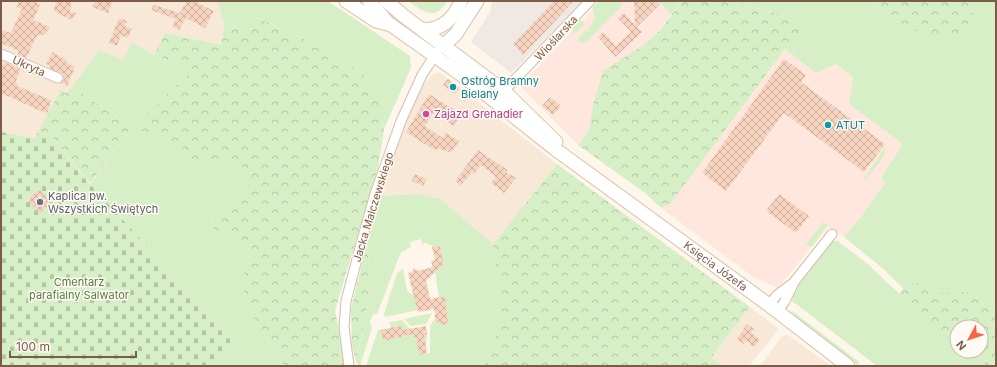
<svg xmlns="http://www.w3.org/2000/svg" width="997" height="367" font-family="Inter,sans-serif">
<style>
.residential{fill:#f7e8d8}
.commercial{fill:#ffe7de}
.industrial{fill:#f0e9e3}
.grass{fill:#d7efc6}
.forest{fill:url(#forest-crowns)}
.cemetery{fill:url(#cemetery-stones)}
.building{fill:url(#building-cross-hatch)}
.lines{fill:none;stroke-linecap:round;stroke-linejoin:round}
.street-casing{stroke:#d3bdae;stroke-width:11}
.secondary-casing{stroke:#d9c0ad;stroke-width:15}
.street{stroke:#fff;stroke-width:9}
.secondary{stroke:#fff;stroke-width:13}
.culture-dot{fill:#0f9aa8;stroke:#fffaf3;stroke-width:1.5}
.hotel-dot{fill:#d1479c;stroke:#fffaf3;stroke-width:1.5}
.worship-dot{fill:#6b7280;stroke:#fffaf3;stroke-width:1.5}
.labels{text-anchor:middle;dominant-baseline:central;stroke-width:3;stroke-linejoin:round;paint-order:stroke}
.street-label{font-size:11px;fill:#7d5b49;stroke:#fffaf3}
.culture-label{font-size:11px;fill:#0d838f;stroke:#fffaf3;text-anchor:start}
.hotel-label{font-size:11px;fill:#b23c85;stroke:#fffaf3;text-anchor:start}
.worship-label{font-size:11px;fill:#5b616d;stroke:#fffaf3;text-anchor:start}
.park-label{font-size:11px;fill:#527e3d;stroke:#fffaf3}
</style>
<defs>
<pattern id="forest-crowns" width="20" height="18" patternUnits="userSpaceOnUse"><rect width="20" height="18" fill="#d7efc6"/><path d="M2 6a3 3 0 1 1 6 0M12 15a3 3 0 1 1 6 0" fill="none" stroke="#b4c5a3"/></pattern>
<pattern id="cemetery-stones" width="16" height="16" patternUnits="userSpaceOnUse"><rect width="16" height="16" fill="#d7efc6"/><path d="M2 7V4a2 2 0 0 1 4 0v3zM10 15v-3a2 2 0 0 1 4 0v3z" fill="#b4c5a3"/></pattern>
<pattern id="building-cross-hatch" width="8" height="8" patternUnits="userSpaceOnUse"><rect width="8" height="8" fill="#f7d4bf"/><path d="M0 0l8 8M0 8l8-8" fill="none" stroke="#cdaf9d"/></pattern>
</defs>
<rect width="100%" height="100%" fill="#fef6ea"/>
<path class="residential" d="M 1,1 L 217,1 L 224,24 L 221,45 L 166,33 L 154,55 L 132,42 L 123,60 L 99,50 L 72,87 L 66,93 L 61,89 L 35,138 L 1,132 Z
M 439,72 L 557,164 L 493,244 L 440,199 L 417,194 L 380,196 L 407,116 L 424,85 L 432,75 Z
M 750,307 L 779,329 L 749,366 L 723,366 L 711,358 Z
M 788,335 L 831,366 L 760,366 L 782,336 Z"/>
<path class="commercial" d="M 601,1 L 658,1 L 671,14 L 659,31 L 645,44 L 604,71 L 593,104 L 589,130 L 578,145 L 520,86 Z
M 785,49 L 816,73 L 836,64 L 853,77 L 849,104 L 903,144 L 881,176 L 885,183 L 860,218 L 844,237 L 828,227 L 778,288 L 753,277 L 661,208 L 670,204 L 695,171 Z"/>
<path class="industrial" d="M 492,1 L 583,1 L 511,73 L 471,42 L 490,12 Z"/>
<path class="grass" d="M 217,1 L 328,1 L 410,56 L 411,68 L 384,129 L 381,98 L 362,73 L 302,38 L 258,18 L 238,29 L 224,24 Z
M 408,1 L 448,1 C 434,22 425,12 408,1 Z
M 599,1 L 621,1 L 622,6 L 585,43 L 579,43 L 579,38 L 585,31 L 590,31 L 588,29 C 594,22 597,16 592,8 Z
M 658,1 L 682,1 L 671,14 Z
M 725,1 L 870,1 L 890,18 L 967,32 L 973,14 L 973,4 L 970,1 L 996,1 L 996,307 L 988,309 L 973,293 L 958,291 L 944,293 L 928,288 L 918,283 L 909,284 L 903,288 L 881,267 L 844,237 L 860,218 L 885,183 L 881,177 L 903,144 L 849,104 L 853,77 L 836,64 L 816,73 L 785,49 L 803,33 L 802,19 Z
M 580,20 L 583,21 L 584,26 L 572,35 L 573,27 Z
M 132,42 L 154,55 L 193,70 L 183,147 L 183,165 L 234,160 L 248,171 L 248,191 L 212,217 L 214,235 L 236,236 L 251,251 L 244,270 L 244,301 L 284,366 L 214,366 L 235,343 L 90,184 L 133,127 L 72,87 L 99,50 L 123,60 Z
M 886,146 C 888,153 869,179 862,181 Z
M 417,194 L 440,199 L 493,244 L 517,312 L 503,366 L 366,366 L 378,330 L 381,330 L 384,341 L 404,336 L 401,325 L 391,327 L 389,322 L 402,320 L 410,329 L 412,328 L 414,337 L 427,335 L 426,345 L 418,347 L 420,354 L 430,353 L 430,326 L 435,318 L 436,323 L 440,322 L 441,325 L 448,324 L 445,296 L 439,297 L 435,272 L 440,266 L 444,265 L 440,246 L 435,247 L 426,243 L 422,244 L 421,239 L 410,242 L 411,247 L 401,252 L 377,314 L 373,315 L 370,322 L 372,328 L 360,366 L 356,362 L 371,288 L 367,244 L 372,218 L 380,196 Z
M 823,222 L 827,224 L 829,223 L 812,247 L 806,244 Z
M 835,241 L 838,241 C 850,251 863,259 874,270 C 901,295 926,321 957,342 L 957,351 L 971,351 L 986,360 L 983,366 L 877,366 L 792,301 L 795,289 L 831,242 Z
M 403,269 L 407,291 L 414,296 L 417,310 L 385,317 L 384,314 L 397,273 Z
M 791,310 L 858,361 L 860,366 C 841,360 811,328 794,315 Z
M 432,313 L 426,324 L 411,326 L 404,319 Z"/>
<path class="forest" d="M 682,1 L 725,1 L 802,19 L 803,33 L 785,49 L 695,171 L 670,204 L 661,208 L 645,193 L 578,145 L 589,130 L 593,104 L 603,71 L 645,44 L 659,31 Z
M 870,1 L 970,1 L 973,4 L 973,14 L 968,32 L 931,38 L 890,18 Z
M 258,18 L 302,38 L 362,73 L 381,98 L 384,129 L 378,168 L 335,310 L 345,366 L 284,366 L 244,301 L 244,270 L 251,251 L 236,236 L 214,235 L 212,217 L 248,190 L 248,171 L 234,160 L 182,165 L 183,147 L 133,127 L 90,183 L 50,135 L 38,132 L 61,89 L 66,93 L 72,87 L 133,127 L 193,70 L 154,55 L 165,33 L 221,45 L 224,24 L 238,29 Z
M 557,164 L 750,307 L 711,358 L 723,366 L 485,366 L 503,318 L 493,244 Z
M 367,244 L 371,288 L 356,362 L 352,345 L 351,309 Z
M 918,283 L 928,288 L 944,293 L 958,291 L 973,293 L 988,309 L 996,307 L 996,366 L 983,366 L 986,360 L 971,351 L 981,351 L 981,327 L 957,327 L 957,342 L 940,331 L 899,295 C 903,286 908,284 918,283 Z"/>
<path class="cemetery" d="M 1,132 L 35,138 L 38,132 L 50,135 L 90,184 L 235,343 L 214,366 L 1,366 Z"/>
<path class="building" d="M 19,1 L 37,1 L 36,3 L 40,5 L 33,20 L 50,27 L 46,34 L 37,36 L 26,58 L 17,54 L 19,51 L 1,43 L 1,30 L 11,33 L 22,9 L 16,7 Z
M 56,1 L 72,1 L 70,12 L 77,13 L 71,20 L 54,11 Z
M 95,1 L 113,1 L 108,13 L 92,7 Z
M 187,1 L 194,1 L 214,11 L 205,28 L 186,18 L 179,30 L 172,26 L 176,19 L 151,10 L 154,5 L 180,13 Z
M 554,1 L 574,1 L 523,55 L 513,44 Z
M 634,1 L 656,1 L 660,4 L 637,27 L 642,32 L 615,57 L 598,37 L 603,32 L 616,46 L 631,32 L 618,18 L 624,13 L 635,25 Z
M 119,18 L 127,21 L 125,26 L 132,29 L 128,38 L 121,35 L 117,46 L 109,43 Z
M 52,52 L 67,60 L 66,62 L 75,67 L 67,86 L 61,83 L 64,80 L 63,74 L 49,68 L 50,65 L 46,64 Z
M 784,59 L 806,75 L 801,82 L 885,144 L 864,172 L 784,113 L 726,191 L 702,173 Z
M 4,62 L 21,69 L 15,83 L 18,84 L 17,86 L 51,100 L 48,112 L 45,113 L 1,93 L 1,70 Z
M 448,79 L 460,88 L 455,94 L 443,85 Z
M 429,94 L 461,114 L 454,126 L 433,113 L 425,126 L 443,138 L 446,133 L 459,141 L 451,153 L 445,150 L 444,151 L 438,148 L 437,150 L 431,148 L 406,132 Z
M 550,97 L 561,106 L 553,115 L 542,106 Z
M 478,150 L 503,167 L 508,170 L 506,172 L 516,178 L 504,193 L 491,183 L 496,177 L 481,165 L 474,174 L 472,172 L 461,186 L 455,181 Z
M 415,174 L 427,179 L 423,186 L 412,181 Z
M 40,190 L 52,204 L 45,208 L 40,214 L 28,201 L 31,198 L 30,196 Z
M 779,194 L 809,216 L 796,233 L 766,211 Z
M 440,246 L 444,265 L 441,266 L 426,281 L 430,299 L 445,296 L 448,324 L 440,325 L 440,322 L 436,323 L 434,309 L 419,312 L 417,310 L 408,273 L 412,272 L 414,268 L 418,271 L 433,267 L 431,261 L 435,260 L 432,247 Z
M 747,324 L 754,329 L 751,333 L 760,340 L 754,347 L 746,340 L 743,344 L 737,339 Z
M 401,325 L 402,330 L 426,326 L 427,335 L 424,335 L 427,353 L 419,355 L 416,337 L 413,337 L 413,334 L 383,341 L 381,330 Z"/>
<g class="lines">
<g class="street-casing">
<path id="street" d="M 1,54 L 58,78
M 503,97 L 504,91 L 590,1
M 769,305 L 777,295 L 793,283
M 778,311 L 785,301 L 794,282 L 832,234
M 349,366 L 344,327 L 346,301 L 361,244 L 375,194 L 401,121 L 422,75 L 437,52"/>
</g>
<g class="secondary-casing">
<g id="secondary">
<path id="s1" d="M 346,1 L 376,21 L 391,25 L 463,76 L 555,149 L 769,305 L 848,366"/>
<path d="M 369,1 L 388,23"/>
<path d="M 386,1 L 405,17 L 504,91 L 556,142"/>
<path d="M 422,29 C 441,32 455,17 461,1"/>
<path d="M 444,45 L 456,34 L 477,1"/>
</g>
</g>
<use href="#street" class="street"/>
<use href="#secondary" class="secondary"/>
</g>
<g class="culture-dot">
<circle cx="453" cy="87" r="4"/>
<circle cx="828" cy="125" r="4"/>
</g>
<circle class="hotel-dot" cx="426" cy="114" r="4"/>
<circle class="worship-dot" cx="40" cy="202" r="4"/>
<g class="labels">
<g class="street-label">
<text transform="translate(556 38) rotate(-47)">Wioślarska</text>
<text transform="translate(29 66) rotate(24)">Ukryta</text>
<text transform="translate(373 207) rotate(-73)">Jacka Malczewskiego</text>
<text stroke="none"><textPath href="#s1" startOffset="456">Księcia Józefa</textPath></text>
</g>
<g class="culture-label">
<text x="461" y="81">Ostróg Bramny<tspan x="461" dy="13">Bielany</tspan></text>
<text x="836" y="125">ATUT</text>
</g>
<g class="hotel-label">
<text x="434" y="114">Zajazd Grenadier</text>
</g>
<g class="worship-label">
<text x="48" y="196">Kaplica pw.<tspan x="48" dy="13">Wszystkich Świętych</tspan></text>
</g>
<g class="park-label">
<text x="79" y="282">Cmentarz<tspan x="79" dy="13">parafialny Salwator</tspan></text>
</g>
</g>
<rect width="997" height="367" fill="none" stroke="#7d5b49" stroke-width="4"/>
<g transform="translate(969 339) rotate(230)"><circle r="19" fill="#fffaf3" stroke="#cbbaaf"/>
<path d="M0-3L7 15L0 10L-7 15Z" fill="#f36945"/>
<text y="-6" font-size="11" font-weight="bold" text-anchor="middle" fill="#7d5b49">N</text>
</g>
<path d="M10 351v6h126v-6" fill="none" stroke="#7d5b49" stroke-width="2"/>
<text x="16" y="351" font-size="12" fill="#7d5b49" stroke="#fffaf3" stroke-width="3" paint-order="stroke">100 m</text>
</svg>
